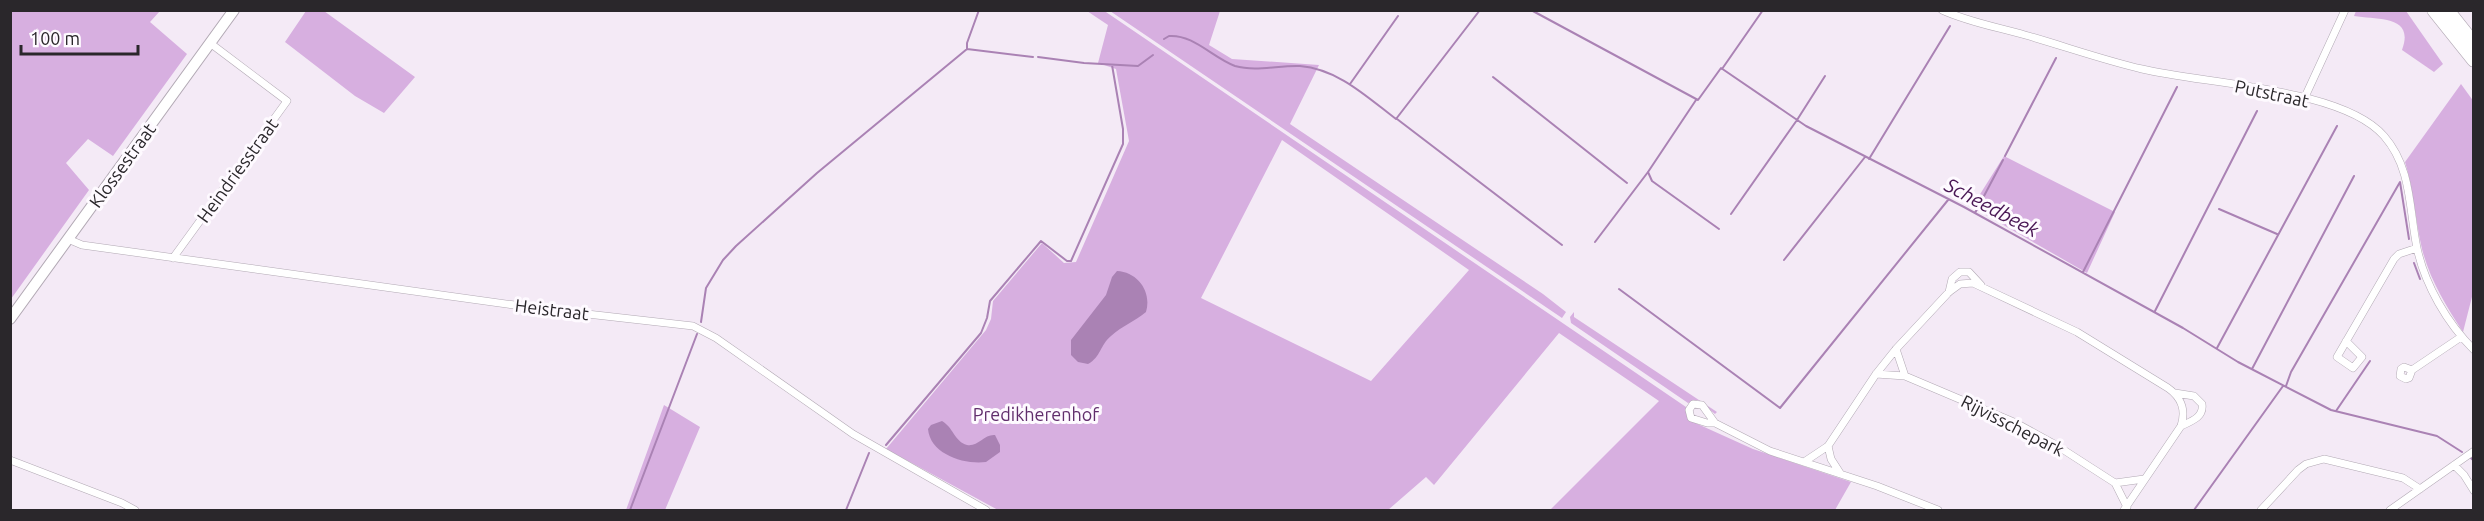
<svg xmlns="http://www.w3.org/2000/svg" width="2484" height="521" font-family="Ubuntu,sans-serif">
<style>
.green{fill:#d7afe0;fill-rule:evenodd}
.water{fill:#aa82b4}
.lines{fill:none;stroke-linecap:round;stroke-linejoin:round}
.stream{stroke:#aa82b4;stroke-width:2}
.street-casing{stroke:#b2a9b4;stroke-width:8}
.secondary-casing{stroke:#b2a9b4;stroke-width:12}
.highway-casing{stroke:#b2a9b4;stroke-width:15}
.street{stroke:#fff;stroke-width:7}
.secondary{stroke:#fff;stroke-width:10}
.highway{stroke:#fff;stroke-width:14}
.labels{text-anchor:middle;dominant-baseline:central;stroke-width:6;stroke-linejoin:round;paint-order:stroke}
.street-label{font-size:18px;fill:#2a272b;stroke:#fefaff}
.park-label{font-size:18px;fill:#612e6c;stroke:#fefaff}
.water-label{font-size:20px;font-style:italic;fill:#491654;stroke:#fefaff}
</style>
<rect width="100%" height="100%" fill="#f4eaf6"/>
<path class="green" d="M 11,10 L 160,11 L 150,22 L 187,54 L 113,156 L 88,139 L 66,163 L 89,190 L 11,299 Z
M 1103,10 L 1686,407 L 1687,417 L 1691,421 L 1753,449 L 1851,482 L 1835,510 L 1550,510 L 1659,401 L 1559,333 L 1434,485 L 1426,477 L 1388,510 L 998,510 L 886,449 L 986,330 L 991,319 L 993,301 L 1042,243 L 1064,263 L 1076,262 L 1129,141 L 1116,69 L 1098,63 L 1108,25 L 1087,11 ZM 1282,140 L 1469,270 L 1371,381 L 1201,298 Z
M 306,11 L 324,11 L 415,77 L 384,113 L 355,96 L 285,42 Z
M 1110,11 L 1220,11 L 1209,45 L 1232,59 L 1319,65 L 1290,124 L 1543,294 L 1566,312 L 1562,318 Z
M 2356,11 L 2406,11 L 2443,64 L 2434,72 L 2402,50 C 2415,15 2378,20 2354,16 Z
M 2461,84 L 2474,102 L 2474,289 L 2463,332 C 2446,306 2430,280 2422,249 C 2415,219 2414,191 2405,162 Z
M 2004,156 L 2115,212 L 2087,273 L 1972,207 Z
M 1574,312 L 1574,317 L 1717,412 L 1715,414 L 1698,400 L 1688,403 L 1571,323 L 1570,317 Z
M 664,405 L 700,427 L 665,510 L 626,510 Z"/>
<path class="water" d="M 1117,271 C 1138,272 1152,292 1146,312 C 1135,321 1122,326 1111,336 C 1100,345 1101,357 1088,364 L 1078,362 L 1071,355 L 1071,340 L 1106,295 L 1112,277 Z
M 942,421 C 953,427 955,442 967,445 C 978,447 984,434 995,435 L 1000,445 L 1000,452 L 986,462 C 964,465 930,454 928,429 L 931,425 Z"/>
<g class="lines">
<path class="stream" d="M 1531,10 L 1698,100 L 1721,68 L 1806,126 L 1964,207 L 2183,328 L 2238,362 L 2331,410 L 2437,436 L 2462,452
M 1164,39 L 1169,36 C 1193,34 1213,58 1235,66 C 1256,72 1279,65 1300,66 C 1338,69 1367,97 1396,119 L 1480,10
M 967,49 L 1033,57
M 967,49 L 967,43 L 979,10
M 1038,57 L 1084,63 L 1138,66 L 1153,55
M 1722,69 L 1763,10
M 1493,77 L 1627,183
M 1350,84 L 1398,16
M 1397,119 L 1562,245
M 2005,156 L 2056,58
M 1869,159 L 1950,26
M 1648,172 L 1652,181 L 1719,229
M 2219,209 L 2277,234
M 1975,213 L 2003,160
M 1731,214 L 1797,120 L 1825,76
M 1595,242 L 1648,172 L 1696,100
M 1784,260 L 1865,157
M 2414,263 L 2420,279
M 2083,272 L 2177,87
M 1619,289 L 1780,408 L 1948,200
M 2155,311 L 2257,111
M 701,322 L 706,288 L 723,260 L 736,246 L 817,173 L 967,49
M 2217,348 L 2337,126
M 2252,369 L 2354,176
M 2286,386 L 2291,372 L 2400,182 L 2409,239
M 2336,411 L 2370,361
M 886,445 L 981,333 L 987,318 L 990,301 L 1041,241 L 1067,261 L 1071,261 L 1123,144 L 1123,129 L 1112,65
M 2471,458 L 2474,461
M 630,510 L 697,334
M 846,510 L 869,453
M 2194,510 L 2283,386"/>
<g class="street-casing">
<path id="street" d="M 1942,10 C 1968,22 1997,27 2025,35 C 2064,46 2103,60 2142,69 C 2204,84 2343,88 2384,136 C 2412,168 2409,209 2417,248 C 2425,285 2447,323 2474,350
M 2304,99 L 2345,10
M 68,239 L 82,245 L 543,309 L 693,326 L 716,338 L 853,434 L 986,510
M 173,258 L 287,101 L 210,43
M 1949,292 L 1952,279 L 1960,272 L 1969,272 L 1981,285
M 2346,341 L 2362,357 L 2353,368 L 2337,357 L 2394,259 L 2399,254 L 2417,248
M 1896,349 L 1905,376
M 2412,370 L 2409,378 L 2406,379 L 2400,376 L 2401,369 L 2404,367 L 2412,370 L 2461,337
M 1876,374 L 1905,376 L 2016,423 L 2056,445 L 2115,483 L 2127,507
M 2175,393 L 2194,396 L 2202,404 C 2204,417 2192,421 2181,426
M 1715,423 L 1707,423 L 1691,418 L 1689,410 L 1693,404 L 1702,405 L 1715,423 L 1770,451 L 1877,486 L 1938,510
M 1828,446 L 1831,459 L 1840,473
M 10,460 L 122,503 L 135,510
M 1804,462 L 1828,446 L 1876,374 L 1896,349 L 1949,292 L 1960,284 L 1973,283 L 2077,332 L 2168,388 C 2182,398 2186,410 2181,426 L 2124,510
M 2454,465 L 2464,475 L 2474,491
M 2115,483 L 2144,479
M 2261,510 L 2298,470 L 2306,464 L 2324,459 L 2403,478 L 2420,489
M 2390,510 L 2474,451"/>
</g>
<g class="secondary-casing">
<path id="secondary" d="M 10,319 L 234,10"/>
</g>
<g class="highway-casing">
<path id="highway" d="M 2434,10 L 2474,60
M 2447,10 L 2474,44"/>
</g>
<use href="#street" class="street"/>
<use href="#secondary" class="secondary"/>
<use href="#highway" class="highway"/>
</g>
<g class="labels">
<g class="street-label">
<text transform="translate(2272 93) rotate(12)">Putstraat</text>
<text transform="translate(122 165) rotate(-54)">Klossestraat</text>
<text transform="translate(237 170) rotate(-54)">Heindriesstraat</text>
<text transform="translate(552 309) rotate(7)">Heistraat</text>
<text transform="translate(2013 425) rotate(27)">Rijvisschepark</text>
</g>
<g class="park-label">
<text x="1036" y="414">Predikherenhof</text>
</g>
<g class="water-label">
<text transform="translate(1992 207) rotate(28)">Scheedbeek</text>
</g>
</g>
<rect width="2484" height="521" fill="none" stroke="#2a272b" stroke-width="24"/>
<path d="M21 45v9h117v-9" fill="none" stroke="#2a272b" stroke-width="3"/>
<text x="30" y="45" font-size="18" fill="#2a272b" stroke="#fefaff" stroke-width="4.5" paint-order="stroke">100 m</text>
</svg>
